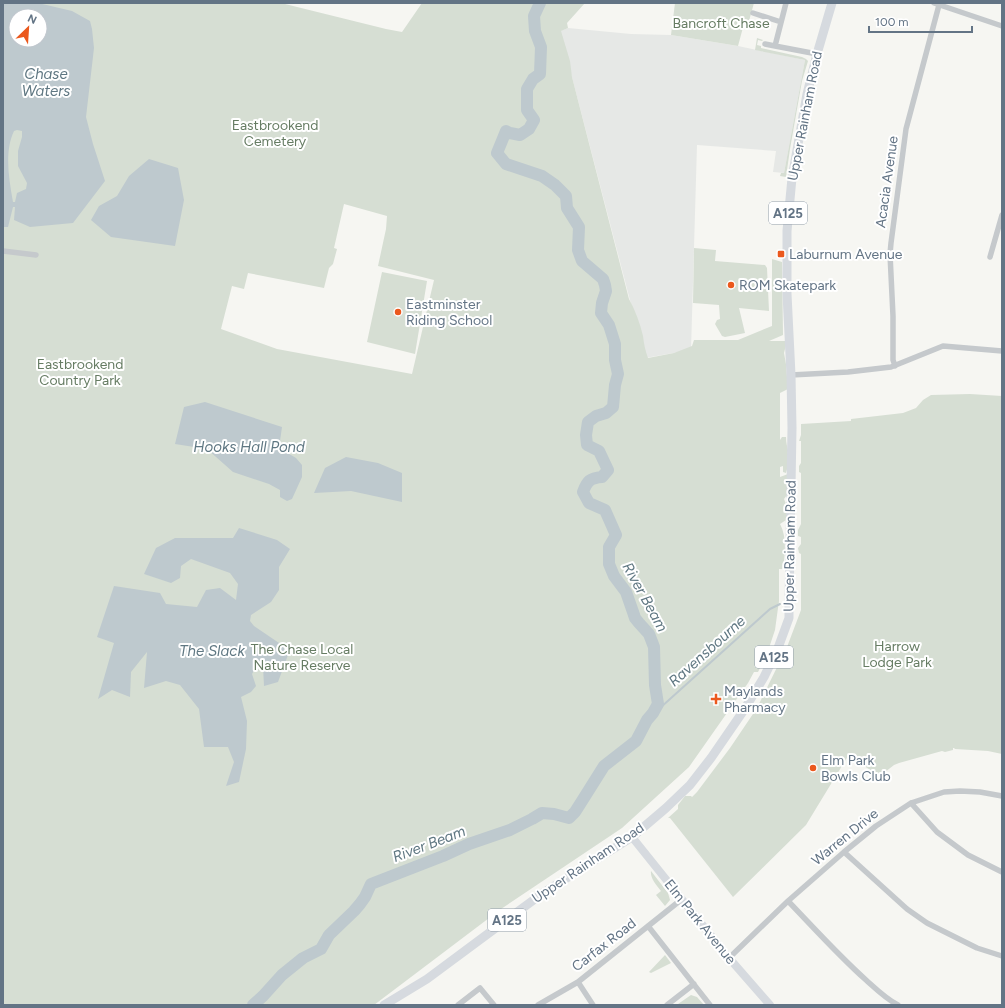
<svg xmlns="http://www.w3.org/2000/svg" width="1005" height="1008" font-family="Figtree,sans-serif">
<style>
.built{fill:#e6e8e6}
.green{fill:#d6ded3;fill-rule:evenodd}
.water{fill:#bec9ce;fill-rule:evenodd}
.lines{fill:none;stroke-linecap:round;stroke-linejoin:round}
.stream{stroke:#bec9ce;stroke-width:2}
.river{stroke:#bec9ce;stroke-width:12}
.street{stroke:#c5c9cc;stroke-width:5.5}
.secondary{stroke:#d6dadf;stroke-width:8}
.primary{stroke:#d6dadf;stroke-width:9}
.poi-dot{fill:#eb581d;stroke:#fff;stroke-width:1.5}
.labels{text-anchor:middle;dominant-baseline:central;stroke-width:4;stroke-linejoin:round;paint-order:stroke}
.shield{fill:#fff;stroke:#929eaa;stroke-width:1}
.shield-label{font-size:13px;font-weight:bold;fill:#637485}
.park-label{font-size:14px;fill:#667c63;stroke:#fff}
.street-label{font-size:14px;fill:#637485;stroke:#fff}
.poi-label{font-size:14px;fill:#637485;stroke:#fff;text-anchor:start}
.water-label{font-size:15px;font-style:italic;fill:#5f7782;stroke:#fff}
</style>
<rect width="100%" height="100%" fill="#f6f6f2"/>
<path class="built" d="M 568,28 L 631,34 L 671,35 L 738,46 L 805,60 L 784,173 L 773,172 L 776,151 L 697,145 L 691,350 L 645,358 L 560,31 Z"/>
<path class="green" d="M 3,3 L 281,3 L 386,29 L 402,32 L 422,3 L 585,3 L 567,23 L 568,28 L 561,31 L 570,61 L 572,77 L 629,299 C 635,310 640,323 643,336 C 644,344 645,350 648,358 L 674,353 L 692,346 L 694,340 L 738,340 L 772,326 L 772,259 L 782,262 L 783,335 L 769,341 L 787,341 L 784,353 L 786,364 L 788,389 L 780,393 L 780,440 L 782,437 L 786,437 C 786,442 787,446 788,450 C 790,458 788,466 786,473 L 783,472 L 783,466 L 780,467 L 780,477 L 788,474 L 787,495 L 784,499 L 786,504 L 786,520 L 780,524 C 787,537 785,554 783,569 L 779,569 L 779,601 L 778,608 L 775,630 L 767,654 L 758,672 L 754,672 L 748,683 L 689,767 L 622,828 L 501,909 L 374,1005 L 3,1005 ZM 16,16 L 40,16 L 40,40 L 16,40 ZM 344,204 L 387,216 L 386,229 L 378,266 L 434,280 L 412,374 L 277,349 L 221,329 L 232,286 L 244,289 L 248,273 L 324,288 L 329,268 L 333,264 L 337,249 L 334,248 Z
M 675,3 L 754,3 L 749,21 L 745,20 L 738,46 L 671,35 Z
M 757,38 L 763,40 L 762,41 L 758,40 L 757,45 L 761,46 L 761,48 L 802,57 L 806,59 L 808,61 L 802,81 L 790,149 L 786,177 L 780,176 L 781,173 L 784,173 L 805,60 L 755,50 Z
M 694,248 L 716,250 L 715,261 L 765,265 L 767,268 L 769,311 L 739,308 L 745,333 L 725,337 L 722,336 L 715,324 L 717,320 L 720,319 L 719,305 L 693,303 Z
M 382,272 L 427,281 L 415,354 L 367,342 Z
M 970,394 L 1002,396 L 1002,754 L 988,751 L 955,749 L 954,748 L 953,748 L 953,750 L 945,752 L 942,751 L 899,763 L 894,765 L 880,776 L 848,756 L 806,825 L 733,897 L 670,818 L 668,818 L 678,809 L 678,805 L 685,796 L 691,796 L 692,797 L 697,792 L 730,748 L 757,708 L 787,647 L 801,610 L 801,554 L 799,553 L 798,548 L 801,544 L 801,537 L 798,536 L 798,530 L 801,524 L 801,473 L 799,472 L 799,466 L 801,463 L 801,441 L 799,441 L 801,435 L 801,424 L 851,421 L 851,419 L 903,413 L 916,408 L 923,400 L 931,395 Z
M 651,871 L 668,893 L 670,900 L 665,906 L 656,895 L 661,891 C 656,885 650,878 651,871 Z
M 665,955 L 671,963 L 651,973 L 649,972 Z
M 691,995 L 697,997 L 704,1005 L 680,1005 L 678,1004 Z"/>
<path class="water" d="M 3,3 L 38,3 L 72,11 L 90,21 L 92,29 L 94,48 L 86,117 L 93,144 L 105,181 L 73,223 L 30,227 L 14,220 L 15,207 L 13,207 L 8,227 L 3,227 ZM 16,16 L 40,16 L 40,40 L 16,40 ZM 17,130 L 22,131 L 22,137 L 18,151 L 18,166 L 27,183 L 26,189 L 17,193 L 15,202 L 13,202 C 9,179 4,152 14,131 Z
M 149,159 L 178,168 L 184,200 L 175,246 L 111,237 L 91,220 L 99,206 L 117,196 L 129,176 Z
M 205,402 L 282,427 L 279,448 L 296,458 L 302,465 L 302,477 L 292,499 L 287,501 L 280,497 L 280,490 L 269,484 L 233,472 L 207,449 L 175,444 L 184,407 Z
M 346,457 L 378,463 L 402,473 L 402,502 L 351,491 L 314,493 L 325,468 Z
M 239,528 L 277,540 L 290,549 L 279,567 L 279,590 L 271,602 L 251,615 L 250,621 L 254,626 L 282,645 L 288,655 L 278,682 L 264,686 L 263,666 L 257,666 L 252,674 L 256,686 L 251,692 L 241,697 L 247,721 L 246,749 L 239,782 L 226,786 L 234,762 L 228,747 L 204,747 L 199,709 L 180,685 L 166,681 L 144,688 L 147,652 L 131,672 L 130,697 L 112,690 L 98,699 L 114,643 L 97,637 L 114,586 L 160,593 L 166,604 L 197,607 L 206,590 L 220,588 L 236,600 L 238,584 L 230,573 L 191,559 L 181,566 L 180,578 L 171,583 L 144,574 L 156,548 L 175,538 L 233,538 Z"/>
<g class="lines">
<path class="stream" d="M 650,717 L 770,609 L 780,604"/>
<path class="river" d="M 253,1005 L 263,996 L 282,975 L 303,958 L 321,949 L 329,935 L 354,911 L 360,904 L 365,897 L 371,884 L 443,856 L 469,844 L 510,830 L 532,819 L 542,813 L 554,814 L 569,818 L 575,812 L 582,801 L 604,766 L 636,741 L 647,720 L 653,713 L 658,704 L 655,685 L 654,647 L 649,634 L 639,623 L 635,618 L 633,612 L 626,592 L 614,576 L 609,564 L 609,547 L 616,535 L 605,510 L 589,503 L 583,492 C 587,481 590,478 602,477 L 608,470 L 599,451 L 587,445 L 586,435 L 588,422 L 596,416 L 606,413 L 613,407 L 615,385 L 618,374 L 615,360 L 615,344 L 609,325 L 601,313 L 602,303 L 606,291 L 605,285 L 603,279 L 582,261 L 578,250 L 579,227 L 567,208 L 566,196 L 555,185 L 542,176 L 506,164 L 497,153 L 506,131 L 510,133 L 520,135 L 529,129 L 534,120 L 527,110 L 527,89 L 533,79 L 540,74 L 541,47 L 535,31 L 534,16 L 540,3"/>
<path class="street" d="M 786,3 L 775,46 L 817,54
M 934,3 L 1002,26
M 753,13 L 781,22
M 765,44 L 775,46
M 3,251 L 36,255
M 990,257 L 1002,215
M 895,366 L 893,360 L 893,316 L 890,254 L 891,243 L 906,129 L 939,5
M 791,375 L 848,372 L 891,367 L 943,346 L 1002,351
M 911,803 L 937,832 L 968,855 L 1002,872
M 844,852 L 907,909 L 927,923 L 977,948 L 1002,956
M 788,901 C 814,928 839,956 866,980 C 876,989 886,999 898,1005
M 648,926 L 710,1005
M 729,958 L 788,901 L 844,852 L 876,826 L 911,803 L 944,792 L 960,791 L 980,792 L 1002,796
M 578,982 L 593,1005
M 458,1005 L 480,988 L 494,1005
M 538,1005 L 578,982 L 682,899
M 667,1005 L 694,984"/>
<path class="secondary" d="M 632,837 L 729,958 L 770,1005"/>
<path class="primary" d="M 384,1005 L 427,979 L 543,893 L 632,837 L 666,808 L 690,785 L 711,758 L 744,710 L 764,677 L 778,648 L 789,618 L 789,605 L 792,428 L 791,375 L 787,294 L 787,231 L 792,178 L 807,94 L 817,54 L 832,3"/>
</g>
<g class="poi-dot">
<rect x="777" y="250" width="8" height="8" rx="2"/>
<circle cx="731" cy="285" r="4"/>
<circle cx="398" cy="312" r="4"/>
<path d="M714 693h4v4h4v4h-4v4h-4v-4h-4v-4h4z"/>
<circle cx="813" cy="768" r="4"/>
</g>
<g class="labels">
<g class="shield">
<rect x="769" y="202" width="38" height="22" rx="3"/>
<rect x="755" y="646" width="38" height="22" rx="3"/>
<rect x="488" y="909" width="38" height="22" rx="3"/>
</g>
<g class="shield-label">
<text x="788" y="213">A125</text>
<text x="774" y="657">A125</text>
<text x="507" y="920">A125</text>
</g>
<g class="park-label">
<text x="721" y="23">Bancroft Chase</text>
<text x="275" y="125">Eastbrookend<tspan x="275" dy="16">Cemetery</tspan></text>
<text x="80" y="364">Eastbrookend<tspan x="80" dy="16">Country Park</tspan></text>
<text x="897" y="646">Harrow<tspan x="897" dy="16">Lodge Park</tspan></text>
<text x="302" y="649">The Chase Local<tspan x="302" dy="16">Nature Reserve</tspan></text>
</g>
<g class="street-label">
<text transform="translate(805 116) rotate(-79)">Upper Rainham Road</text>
<text transform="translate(887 182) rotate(-82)">Acacia Avenue</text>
<text transform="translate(790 546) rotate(-89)">Upper Rainham Road</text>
<text transform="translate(845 837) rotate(-39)">Warren Drive</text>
<text transform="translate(588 863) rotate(-34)">Upper Rainham Road</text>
<text transform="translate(700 922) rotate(51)">Elm Park Avenue</text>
<text transform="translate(604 945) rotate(-38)">Carfax Road</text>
</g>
<g class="poi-label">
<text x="789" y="254">Laburnum Avenue</text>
<text x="739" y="285">ROM Skatepark</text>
<text x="406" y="304">Eastminster<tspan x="406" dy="16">Riding School</tspan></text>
<text x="724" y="691">Maylands<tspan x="724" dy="16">Pharmacy</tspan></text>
<text x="821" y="760">Elm Park<tspan x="821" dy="16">Bowls Club</tspan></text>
</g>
<g class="water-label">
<text x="46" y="74">Chase<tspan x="46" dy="17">Waters</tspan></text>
<text x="249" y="447">Hooks Hall Pond</text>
<text transform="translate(645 597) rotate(61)">River Beam</text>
<text x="212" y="651">The Slack</text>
<text transform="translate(707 651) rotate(-42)">Ravensbourne</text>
<text transform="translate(429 844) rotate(-21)">River Beam</text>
</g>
</g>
<rect width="1005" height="1008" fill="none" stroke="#637485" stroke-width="8"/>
<g transform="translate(28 28) rotate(25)"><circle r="19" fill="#ffffff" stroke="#c1c7ce"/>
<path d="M0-3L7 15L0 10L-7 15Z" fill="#eb581d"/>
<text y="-6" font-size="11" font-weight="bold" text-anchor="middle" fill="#637485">N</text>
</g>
<path d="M869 26v6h103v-6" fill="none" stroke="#637485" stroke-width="2"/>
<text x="875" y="26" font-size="12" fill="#637485" stroke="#ffffff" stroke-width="3" paint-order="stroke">100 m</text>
</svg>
